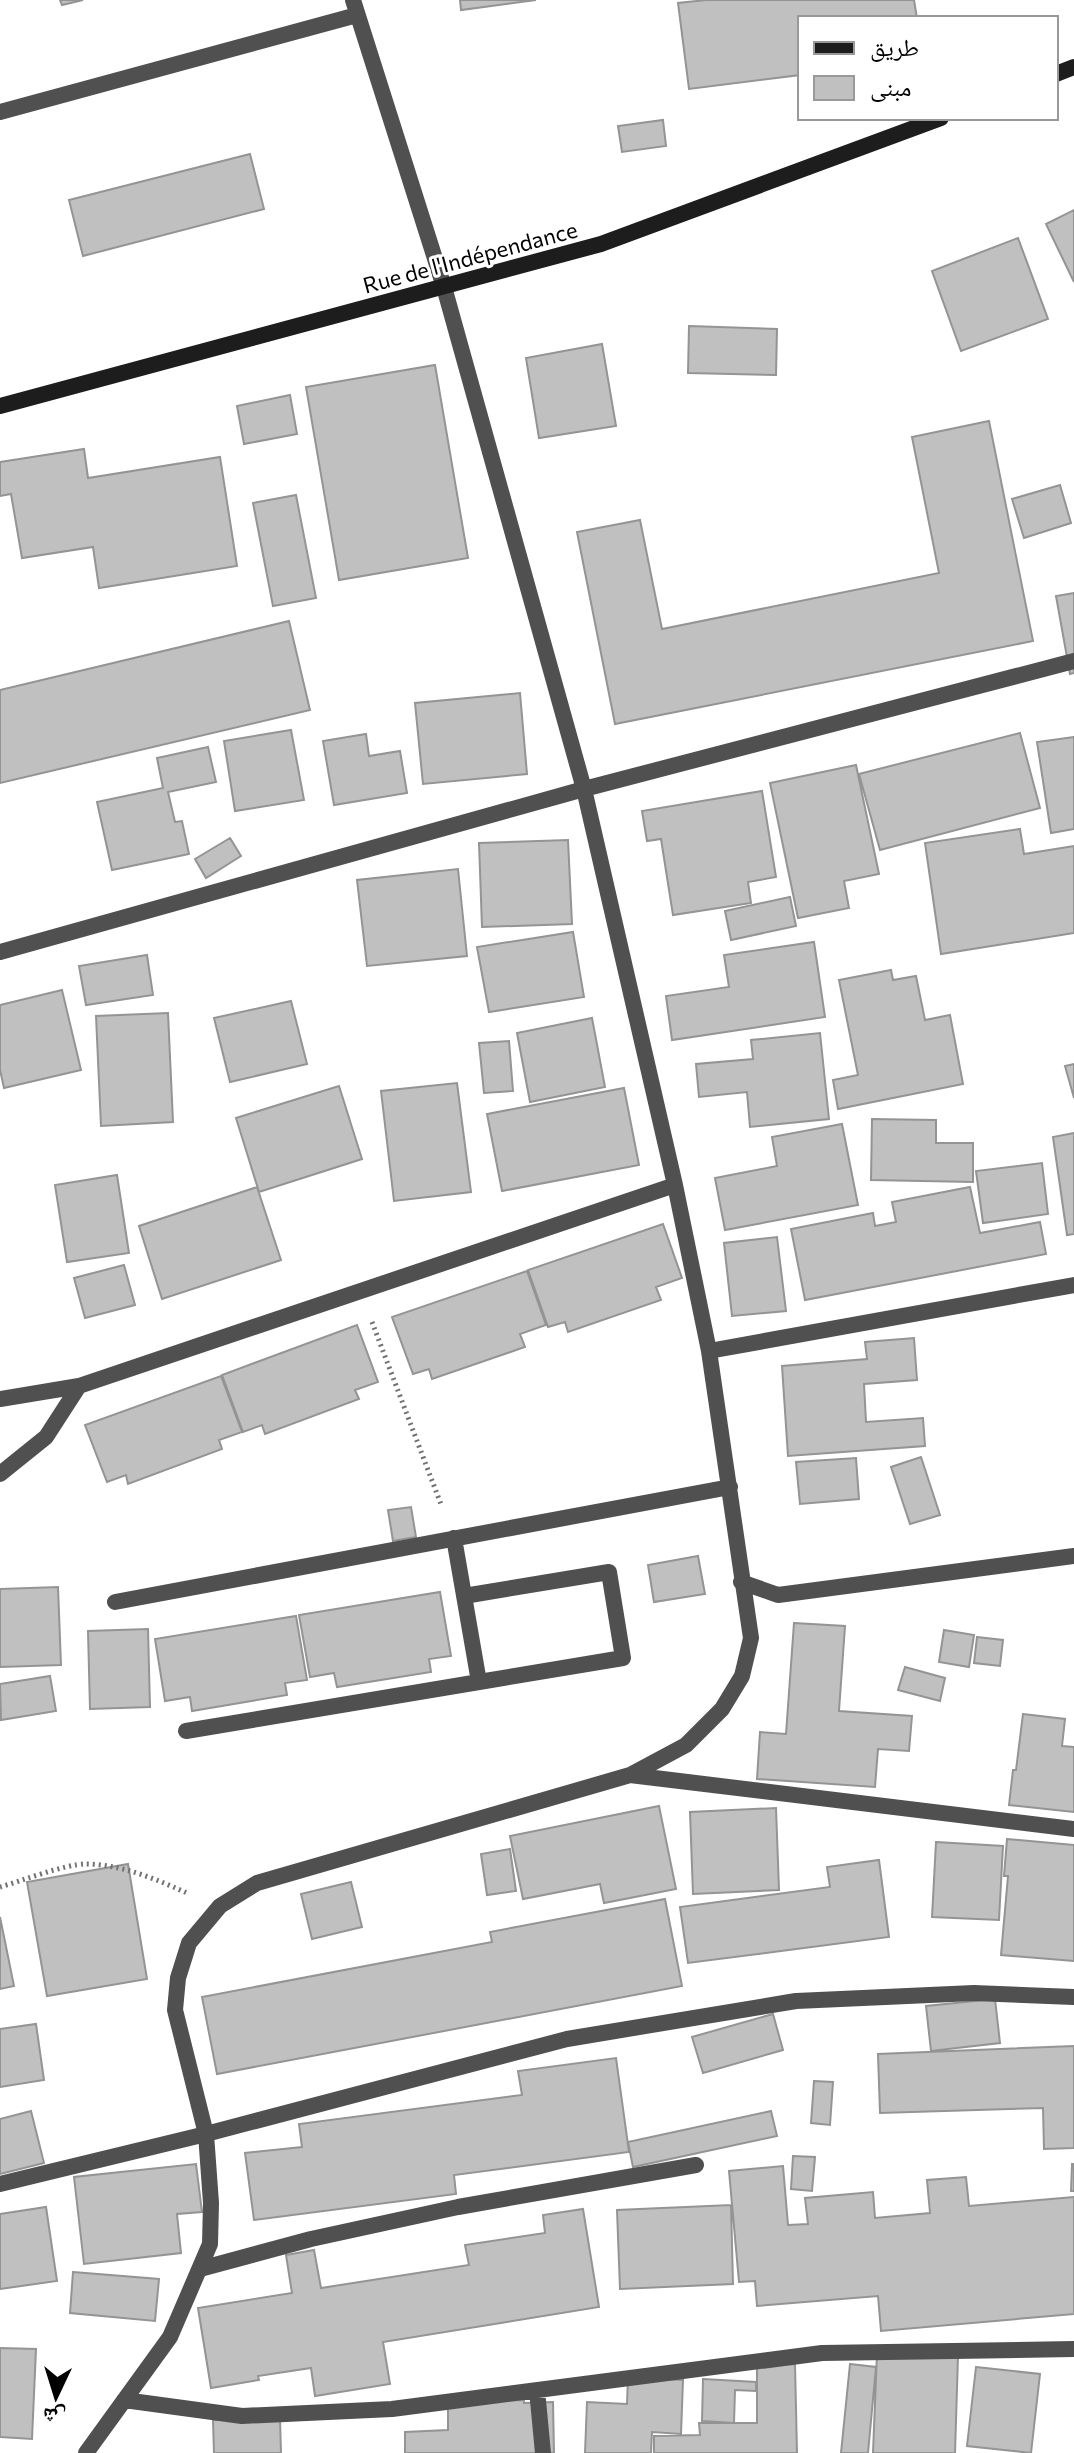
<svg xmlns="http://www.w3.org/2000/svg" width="1074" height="2453" font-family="Commissioner,'Noto Naskh Arabic',sans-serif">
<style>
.building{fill:#c0c0c0;stroke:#949494;stroke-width:2}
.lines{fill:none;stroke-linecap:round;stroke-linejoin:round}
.path{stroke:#727272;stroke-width:5;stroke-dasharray:2 4;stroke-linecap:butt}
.minor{stroke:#505050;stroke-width:16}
.secondary{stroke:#1d1d1d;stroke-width:16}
.labels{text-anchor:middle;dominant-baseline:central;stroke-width:6;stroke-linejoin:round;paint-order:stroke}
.street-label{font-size:22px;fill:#000;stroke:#fff}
</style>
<rect width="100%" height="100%" fill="#fff"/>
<path class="building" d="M 60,0 L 83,0 L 62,5 Z
M 460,0 L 536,0 L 461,10 Z
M 706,0 L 914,0 L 917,18 L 800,18 L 800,75 L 689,89 L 678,3 Z
M 663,120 L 666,146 L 622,152 L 618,126 Z
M 250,154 L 264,209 L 83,256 L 69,200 Z
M 1074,210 L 1074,282 L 1046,224 Z
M 1018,238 L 1048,319 L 961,351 L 932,271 Z
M 689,326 L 777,329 L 776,375 L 688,373 Z
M 602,344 L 616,426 L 539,438 L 526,358 Z
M 435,365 L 468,558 L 339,580 L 306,387 Z
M 290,395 L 297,434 L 244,444 L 237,406 Z
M 989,421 L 1033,641 L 615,724 L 577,532 L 640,520 L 662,629 L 939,573 L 912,437 Z
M 84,449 L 88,478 L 220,457 L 237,566 L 99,588 L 93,547 L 22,558 L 11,494 L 0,496 L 0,462 Z
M 1060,485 L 1071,523 L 1024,538 L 1012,499 Z
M 296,495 L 316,598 L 273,606 L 253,503 Z
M 1074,593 L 1074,673 L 1070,674 L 1056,596 Z
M 289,621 L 310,710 L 0,783 L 0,690 Z
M 520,693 L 527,774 L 423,784 L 415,703 Z
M 291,730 L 304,800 L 235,811 L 224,741 Z
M 1020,733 L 1040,808 L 880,850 L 859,774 Z
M 366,734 L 369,756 L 400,751 L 407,793 L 334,805 L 323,741 Z
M 1074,737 L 1074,829 L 1051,833 L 1037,742 Z
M 208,747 L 216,782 L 168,792 L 175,822 L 182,821 L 189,854 L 112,870 L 97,802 L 163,788 L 157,758 Z
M 856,765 L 879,874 L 844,881 L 849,908 L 798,918 L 770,783 Z
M 762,791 L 776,877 L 748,882 L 751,903 L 673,915 L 661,839 L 647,841 L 642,811 Z
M 1020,829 L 1024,854 L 1074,846 L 1074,933 L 941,954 L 925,843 Z
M 230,838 L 241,856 L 206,878 L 195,859 Z
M 568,840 L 572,924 L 482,927 L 479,843 Z
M 458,869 L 467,956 L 367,966 L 357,880 Z
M 790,897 L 796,926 L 731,940 L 725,911 Z
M 573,932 L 584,997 L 489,1012 L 477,947 Z
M 814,942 L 825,1017 L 672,1040 L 666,996 L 729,987 L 724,955 Z
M 147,955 L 153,995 L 86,1005 L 79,966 Z
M 891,970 L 893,980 L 916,976 L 925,1020 L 950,1015 L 963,1084 L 838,1109 L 833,1080 L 858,1075 L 839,980 Z
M 62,990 L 81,1070 L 4,1088 L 0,1070 L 0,1005 Z
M 291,1001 L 307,1064 L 230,1082 L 214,1018 Z
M 168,1013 L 173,1122 L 101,1126 L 96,1016 Z
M 592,1018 L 605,1087 L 530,1102 L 517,1033 Z
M 820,1033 L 829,1119 L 750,1127 L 747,1092 L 699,1097 L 696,1064 L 753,1059 L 751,1040 Z
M 509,1041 L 513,1091 L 484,1093 L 479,1043 Z
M 1074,1064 L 1074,1098 L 1065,1066 Z
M 457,1083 L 471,1192 L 394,1201 L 381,1091 Z
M 339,1086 L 362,1159 L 259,1192 L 236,1118 Z
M 624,1088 L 639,1165 L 502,1191 L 487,1114 Z
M 872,1119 L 936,1120 L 936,1143 L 973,1143 L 973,1182 L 871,1180 Z
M 842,1124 L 858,1205 L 725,1230 L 715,1178 L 777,1166 L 772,1137 Z
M 1074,1133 L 1074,1234 L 1067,1235 L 1053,1137 Z
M 1042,1163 L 1048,1214 L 983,1223 L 976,1171 Z
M 117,1175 L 129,1253 L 67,1262 L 55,1185 Z
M 257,1187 L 281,1260 L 162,1299 L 139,1226 Z
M 970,1187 L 980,1233 L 1040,1222 L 1046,1254 L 805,1300 L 791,1229 L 873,1213 L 875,1226 L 896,1222 L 892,1202 Z
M 663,1224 L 682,1278 L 656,1287 L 661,1300 L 568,1332 L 565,1322 L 548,1327 L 528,1270 Z
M 777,1237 L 786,1311 L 732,1316 L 724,1243 Z
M 124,1265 L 135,1305 L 85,1318 L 74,1278 Z
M 527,1271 L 546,1325 L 520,1334 L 525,1347 L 432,1379 L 429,1369 L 413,1374 L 392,1317 Z
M 357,1325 L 378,1382 L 355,1390 L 359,1399 L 265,1434 L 262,1425 L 243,1432 L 222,1375 Z
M 914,1338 L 917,1380 L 864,1384 L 866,1422 L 923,1418 L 925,1446 L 788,1456 L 782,1366 L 867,1359 L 865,1342 Z
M 221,1376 L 242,1432 L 219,1440 L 222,1449 L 128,1484 L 126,1475 L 107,1482 L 85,1425 Z
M 921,1457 L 940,1515 L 910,1524 L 891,1467 Z
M 856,1458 L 859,1499 L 800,1504 L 796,1462 Z
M 411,1507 L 416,1537 L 393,1541 L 388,1510 Z
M 698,1556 L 705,1594 L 654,1602 L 648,1565 Z
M 58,1587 L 61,1665 L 0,1667 L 0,1589 Z
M 440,1592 L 451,1656 L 429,1659 L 431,1672 L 337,1687 L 334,1673 L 310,1677 L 299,1615 Z
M 296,1616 L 307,1680 L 285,1683 L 287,1695 L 192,1711 L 190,1697 L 165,1701 L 155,1639 Z
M 794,1623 L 845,1626 L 839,1711 L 912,1716 L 909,1751 L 878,1749 L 875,1787 L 757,1779 L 760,1732 L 786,1734 Z
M 148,1629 L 150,1707 L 90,1709 L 88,1631 Z
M 944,1630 L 974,1635 L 969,1667 L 939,1662 Z
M 977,1637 L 1003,1640 L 1000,1666 L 974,1663 Z
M 905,1667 L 945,1678 L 940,1701 L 898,1690 Z
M 50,1676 L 56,1711 L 1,1720 L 0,1684 Z
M 1023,1714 L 1065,1719 L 1062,1746 L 1074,1747 L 1074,1812 L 1009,1805 L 1013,1770 L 1016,1770 Z
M 659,1806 L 676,1889 L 604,1903 L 600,1884 L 523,1899 L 510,1836 Z
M 776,1808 L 779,1890 L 693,1894 L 690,1812 Z
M 1007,1839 L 1074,1845 L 1074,1961 L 1001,1955 L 1008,1876 L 1004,1876 Z
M 936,1842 L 1003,1846 L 999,1920 L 932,1917 Z
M 510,1849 L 516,1891 L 487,1895 L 481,1854 Z
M 879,1860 L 889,1937 L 688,1963 L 680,1907 L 830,1887 L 827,1867 Z
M 128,1864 L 147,1979 L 47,1996 L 27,1882 Z
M 351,1882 L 362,1927 L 312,1939 L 301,1894 Z
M 665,1899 L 682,1986 L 217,2074 L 202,1997 L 492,1942 L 490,1932 Z
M 0,1917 L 14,1986 L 0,1989 Z
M 995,1999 L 1000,2043 L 931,2051 L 926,2006 Z
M 773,2014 L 783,2050 L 703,2073 L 692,2037 Z
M 36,2024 L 44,2080 L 0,2087 L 0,2029 Z
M 1074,2046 L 1074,2148 L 1044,2149 L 1043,2108 L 880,2113 L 878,2054 Z
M 616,2058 L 629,2152 L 454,2175 L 456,2194 L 254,2220 L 245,2153 L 302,2147 L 299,2124 L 522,2095 L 518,2071 Z
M 814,2081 L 833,2082 L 830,2125 L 811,2123 Z
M 31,2111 L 44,2163 L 0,2174 L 0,2119 Z
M 771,2111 L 777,2136 L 633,2167 L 628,2142 Z
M 793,2156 L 815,2157 L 812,2191 L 791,2189 Z
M 196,2164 L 202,2212 L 177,2214 L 181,2253 L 84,2264 L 74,2177 Z
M 1072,2164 L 1074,2164 L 1074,2191 L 1071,2191 Z
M 783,2166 L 788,2225 L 808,2224 L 805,2198 L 873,2192 L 875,2218 L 930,2213 L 927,2180 L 966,2177 L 969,2206 L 1074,2197 L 1074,2314 L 881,2331 L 878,2296 L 757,2306 L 755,2281 L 739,2282 L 729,2171 Z
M 731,2205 L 733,2284 L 620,2289 L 617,2210 Z
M 46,2207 L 57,2281 L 0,2289 L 0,2214 Z
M 583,2209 L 599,2307 L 383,2342 L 390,2384 L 315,2396 L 311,2368 L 258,2376 L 259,2380 L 211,2388 L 198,2308 L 292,2293 L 286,2255 L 314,2250 L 321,2288 L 469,2265 L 465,2245 L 545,2233 L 543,2215 Z
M 73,2272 L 159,2279 L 155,2321 L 70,2313 Z
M 0,2348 L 36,2349 L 32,2439 L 0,2437 Z
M 877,2353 L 958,2356 L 955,2453 L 873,2453 Z
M 795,2364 L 797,2453 L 654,2453 L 654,2436 L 700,2435 L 699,2423 L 757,2423 L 757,2365 Z
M 850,2364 L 876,2367 L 868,2453 L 841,2453 Z
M 976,2367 L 1040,2374 L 1031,2453 L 967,2446 Z
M 628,2377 L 683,2380 L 681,2434 L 652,2432 L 651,2453 L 585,2453 L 587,2402 L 627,2404 Z
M 703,2379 L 756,2382 L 756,2391 L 735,2390 L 734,2423 L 702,2421 Z
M 524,2400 L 524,2403 L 553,2402 L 554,2453 L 405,2453 L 405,2432 L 448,2430 L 448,2402 Z
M 280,2418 L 281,2453 L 214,2453 L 213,2420 Z"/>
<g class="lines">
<path class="path" d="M 372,1322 L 442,1507
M 0,1887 C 21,1881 66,1864 85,1864 C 120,1864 156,1879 187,1893"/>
<path class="minor" d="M 0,112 L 357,15
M 0,952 L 584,789 L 1074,661
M 709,1351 L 1074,1285
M 0,1399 L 79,1386
M 0,1474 L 46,1437 L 79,1386 L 675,1185
M 454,1538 L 479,1682 L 623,1658 L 609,1572 L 464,1596
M 741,1582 L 778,1595 L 1074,1556
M 115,1602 L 730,1487
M 186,1731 L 479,1682
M 630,1775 L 1074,1829
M 0,2184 L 206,2134 L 567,2039 L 796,2001 L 974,1993 L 1074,1997
M 200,2269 L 311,2239 L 458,2207 L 696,2165
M 537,2390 L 543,2453
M 124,2400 L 242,2416 L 392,2409 L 822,2353 L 1074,2349
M 86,2453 L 170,2337 L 210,2244 L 211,2203 L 206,2134 L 175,2010 L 178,1978 L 189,1943 L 220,1906 L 257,1883 L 630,1775 L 686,1745 L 722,1709 L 742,1676 L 751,1638 L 709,1351 L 675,1185 L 584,789 L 444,287 L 353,0"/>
<path class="secondary" d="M 1056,74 L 1074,67
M 0,406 L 601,244 L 941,118"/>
</g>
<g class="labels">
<g class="street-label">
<text transform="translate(470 257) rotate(-15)">Rue de l'Indépendance</text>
</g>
</g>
<rect x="798" y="16" width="260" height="104" fill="#ffffff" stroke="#999999" stroke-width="2"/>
<rect x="814" y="42" width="40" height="12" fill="#1d1d1d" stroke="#999999" stroke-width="2"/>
<text x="870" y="56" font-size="24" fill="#000000">طريق</text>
<rect x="814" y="76" width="40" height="24" fill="#c0c0c0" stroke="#999999" stroke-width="2"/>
<text x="870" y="96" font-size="24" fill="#000000">مبنى</text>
<g transform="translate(56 2397) rotate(184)" stroke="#ffffff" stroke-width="6" paint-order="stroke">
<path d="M0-6L14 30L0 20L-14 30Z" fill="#000000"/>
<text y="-12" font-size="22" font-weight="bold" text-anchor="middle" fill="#000000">ش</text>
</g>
</svg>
